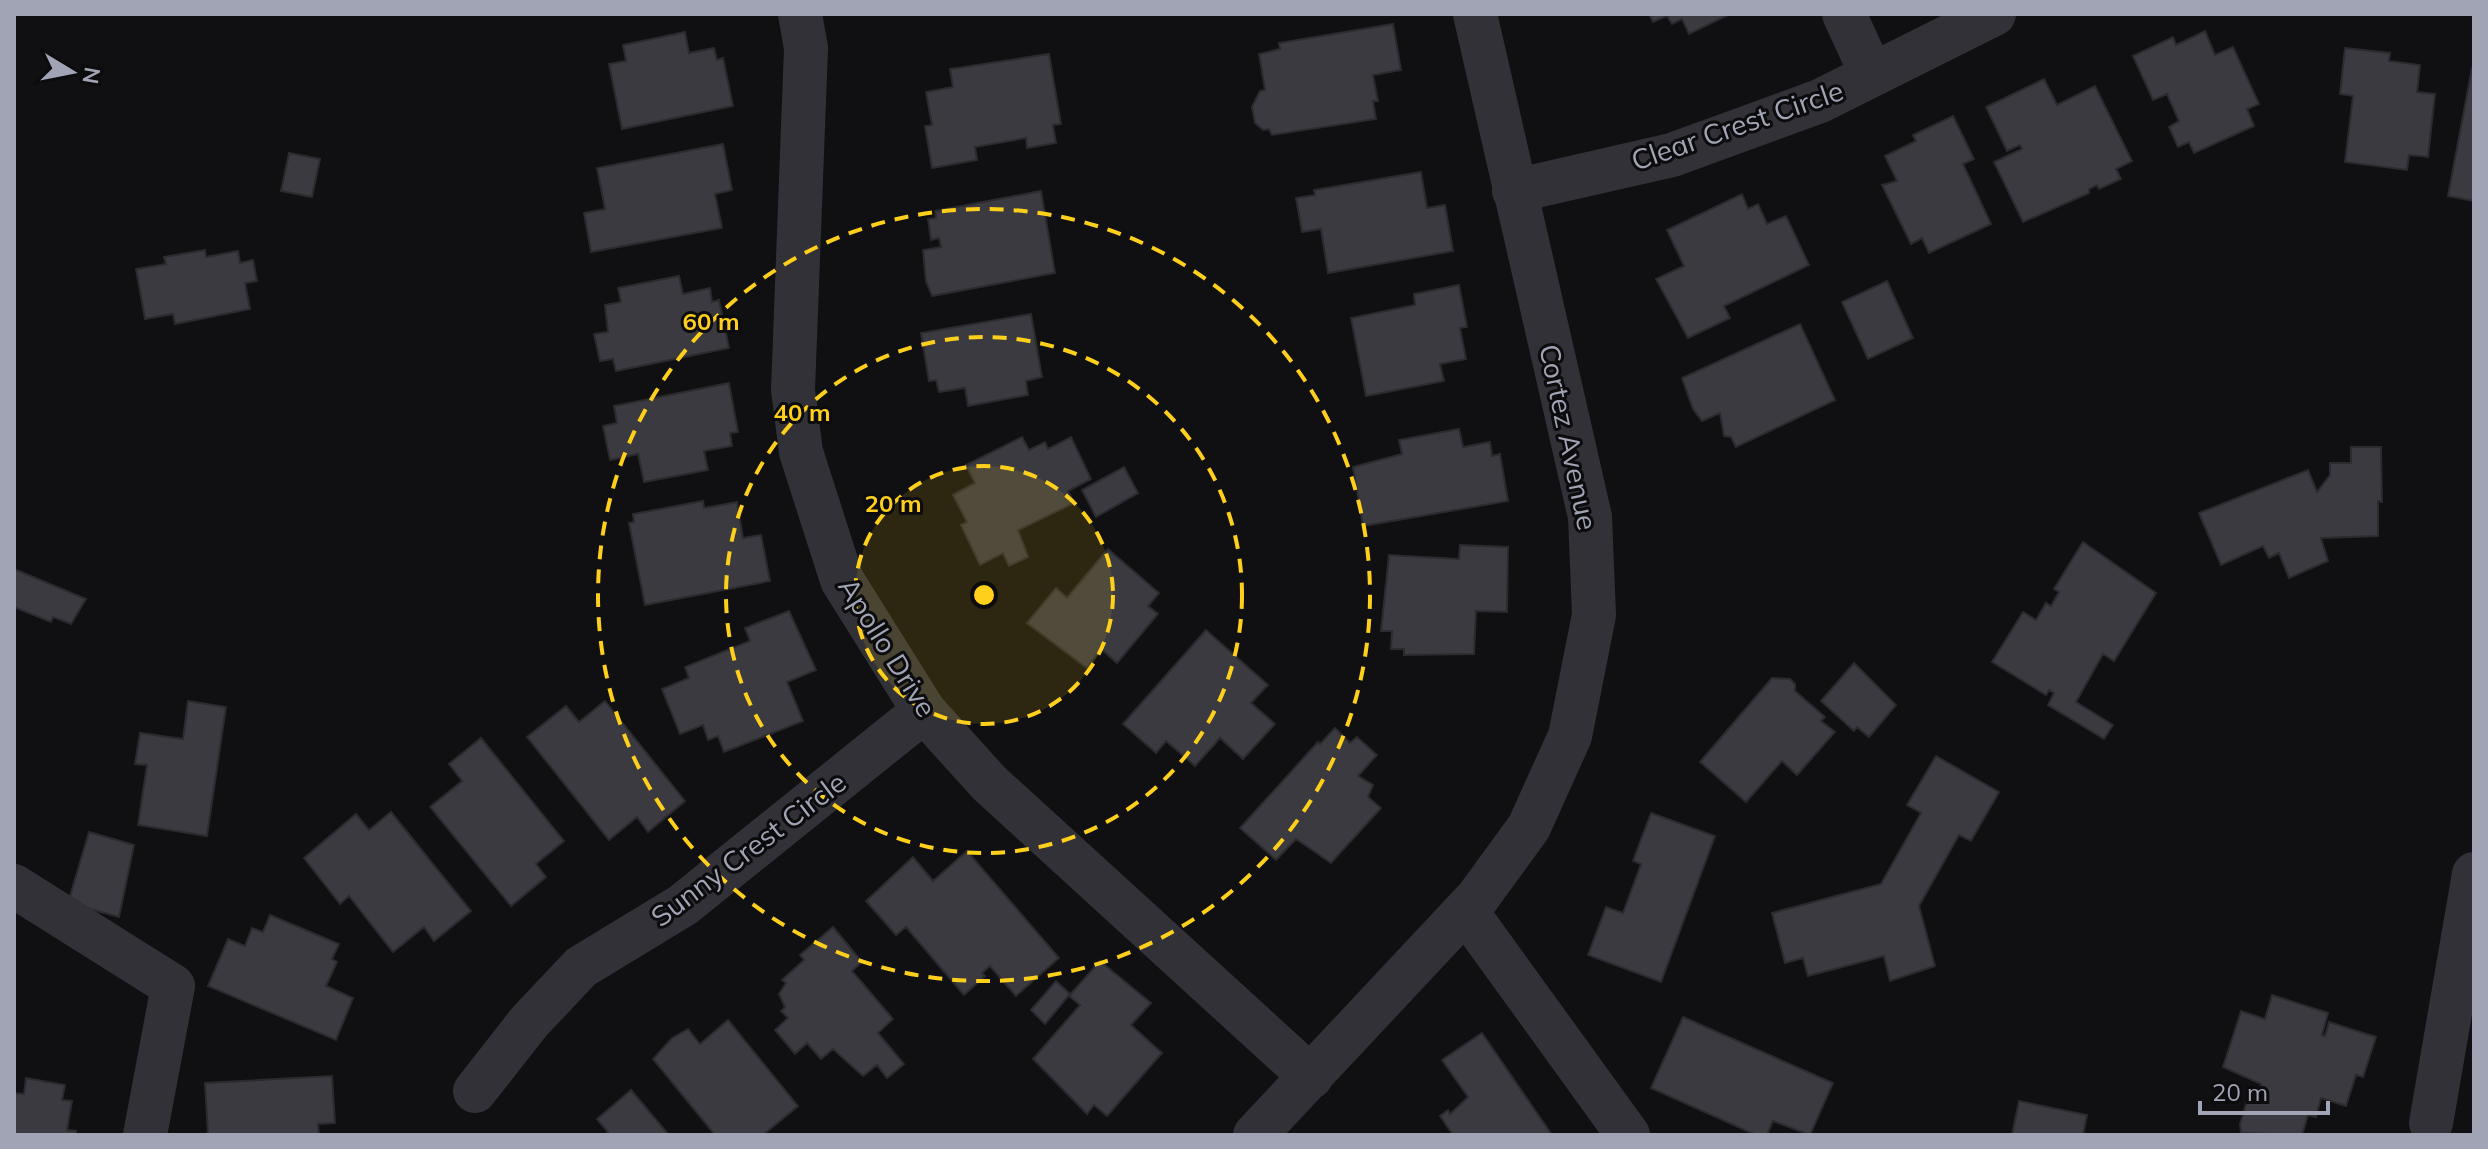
<svg xmlns="http://www.w3.org/2000/svg" width="2488" height="1149" font-family="Mulish,sans-serif">
<style>
.building{fill:#3a3a40;stroke:#2b2a2e;stroke-width:2}
.lines{fill:none;stroke-linecap:round;stroke-linejoin:round}
.minor{stroke:#313137;stroke-width:44}
.ring{fill:none;stroke:#ffd01b;stroke-width:4;stroke-dasharray:14 10}
.labels{text-anchor:middle;dominant-baseline:central;stroke-width:6;stroke-linejoin:round;paint-order:stroke}
.street-label{font-size:28px;fill:#a0a4b4;stroke:#0c0b0d}
.centre{fill:#ffd01b;stroke:#0c0b0d;stroke-width:4}
.ring-label{font-size:24px;text-anchor:middle;font-weight:bold;fill:#ffd01b;stroke:#0c0b0d;stroke-width:6;stroke-linejoin:round;paint-order:stroke}
</style>
<rect width="100%" height="100%" fill="#101012"/>
<path class="building" d="M 1649,14 L 1730,14 L 1689,34 L 1682,19 L 1672,24 L 1667,16 L 1653,22 Z
M 1393,24 L 1401,70 L 1373,75 L 1378,101 L 1373,101 L 1376,119 L 1272,135 L 1269,129 L 1263,130 L 1255,123 L 1252,107 L 1260,91 L 1265,90 L 1259,54 L 1280,49 L 1279,43 Z
M 2205,31 L 2215,55 L 2233,47 L 2259,104 L 2247,109 L 2254,126 L 2194,153 L 2189,142 L 2178,147 L 2169,127 L 2179,121 L 2167,94 L 2153,100 L 2133,56 L 2173,37 L 2176,45 Z
M 685,32 L 689,53 L 714,48 L 717,60 L 723,58 L 733,106 L 622,129 L 609,64 L 626,61 L 623,45 Z
M 2345,48 L 2390,53 L 2389,61 L 2420,65 L 2417,92 L 2435,94 L 2428,157 L 2409,155 L 2407,170 L 2345,162 L 2353,96 L 2340,94 Z
M 1049,54 L 1061,124 L 1053,125 L 1056,143 L 1027,148 L 1026,138 L 975,147 L 977,160 L 932,168 L 925,126 L 932,125 L 926,92 L 953,87 L 950,69 Z
M 2472,68 L 2474,68 L 2474,201 L 2448,196 Z
M 2044,79 L 2057,105 L 2095,86 L 2132,161 L 2116,169 L 2121,179 L 2099,189 L 2097,185 L 2089,189 L 2089,193 L 2023,222 L 1994,162 L 2022,149 L 2020,145 L 2007,151 L 1986,107 Z
M 1953,116 L 1974,159 L 1963,164 L 1991,224 L 1929,253 L 1922,238 L 1911,244 L 1882,185 L 1897,181 L 1885,156 L 1916,141 L 1913,135 Z
M 723,144 L 732,190 L 715,194 L 722,228 L 591,252 L 584,213 L 605,209 L 597,168 Z
M 289,153 L 320,159 L 312,197 L 281,191 Z
M 1421,172 L 1427,208 L 1445,205 L 1453,251 L 1328,273 L 1321,229 L 1302,232 L 1296,198 L 1315,195 L 1314,190 Z
M 1041,191 L 1055,273 L 932,296 L 926,281 L 923,250 L 941,247 L 939,238 L 931,240 L 928,219 L 936,218 L 935,211 Z
M 1742,194 L 1748,209 L 1758,204 L 1767,224 L 1786,216 L 1809,265 L 1724,306 L 1730,318 L 1688,338 L 1656,279 L 1684,266 L 1667,230 Z
M 205,250 L 206,257 L 238,251 L 240,263 L 253,260 L 257,281 L 245,283 L 250,309 L 175,324 L 173,314 L 145,319 L 136,269 L 166,264 L 164,257 Z
M 679,276 L 683,294 L 710,288 L 712,302 L 719,300 L 729,348 L 616,371 L 613,359 L 600,361 L 594,334 L 608,332 L 605,305 L 621,302 L 618,288 Z
M 1887,281 L 1913,338 L 1868,359 L 1842,302 Z
M 1459,285 L 1467,327 L 1460,328 L 1466,359 L 1440,364 L 1444,381 L 1366,396 L 1351,318 L 1415,305 L 1414,294 Z
M 1031,314 L 1042,377 L 1026,381 L 1028,395 L 968,406 L 965,388 L 939,392 L 936,380 L 929,381 L 921,333 Z
M 1800,324 L 1835,400 L 1736,447 L 1731,437 L 1724,436 L 1720,413 L 1702,421 L 1693,409 L 1682,378 Z
M 729,383 L 738,432 L 730,433 L 732,446 L 704,451 L 708,470 L 644,482 L 638,454 L 610,460 L 603,426 L 617,423 L 614,406 Z
M 1459,429 L 1463,447 L 1490,442 L 1492,456 L 1500,454 L 1508,501 L 1363,526 L 1353,467 L 1402,454 L 1399,440 Z
M 1022,437 L 1029,450 L 1045,442 L 1048,449 L 1071,437 L 1091,479 L 1068,491 L 1074,503 L 1018,530 L 1028,557 L 1009,566 L 1003,553 L 980,565 L 961,525 L 967,522 L 953,495 L 975,483 L 966,465 Z
M 2351,447 L 2381,447 L 2382,502 L 2378,501 L 2378,536 L 2321,538 L 2328,561 L 2289,578 L 2279,553 L 2269,558 L 2263,546 L 2221,565 L 2199,513 L 2308,470 L 2317,492 L 2330,475 L 2330,463 L 2351,463 Z
M 1124,467 L 1138,493 L 1096,517 L 1082,490 Z
M 703,501 L 704,508 L 737,502 L 743,538 L 761,535 L 770,581 L 645,605 L 629,523 L 634,522 L 633,514 Z
M 2083,542 L 2156,593 L 2114,661 L 2103,654 L 2076,702 L 2113,725 L 2104,739 L 2048,705 L 2054,693 L 2049,690 L 2046,695 L 1992,662 L 2023,612 L 2036,620 L 2046,603 L 2051,606 L 2059,592 L 2054,589 Z
M 1460,545 L 1508,547 L 1507,612 L 1476,611 L 1474,654 L 1404,655 L 1404,649 L 1391,649 L 1392,631 L 1381,631 L 1389,555 L 1459,559 Z
M 1108,549 L 1159,593 L 1148,606 L 1158,614 L 1117,663 L 1101,649 L 1087,668 L 1027,623 L 1056,588 L 1067,598 Z
M 14,569 L 86,599 L 71,624 L 53,617 L 51,622 L 14,607 Z
M 789,611 L 816,670 L 787,682 L 803,721 L 724,752 L 718,736 L 708,740 L 703,725 L 680,734 L 662,689 L 689,678 L 685,667 L 750,641 L 745,628 Z
M 1206,630 L 1268,685 L 1251,703 L 1275,724 L 1243,759 L 1220,738 L 1195,766 L 1166,741 L 1156,753 L 1123,724 Z
M 1854,663 L 1896,705 L 1869,737 L 1857,727 L 1854,731 L 1821,701 Z
M 1772,678 L 1790,679 L 1795,684 L 1795,691 L 1825,717 L 1821,721 L 1835,732 L 1797,775 L 1782,761 L 1746,802 L 1700,762 Z
M 188,701 L 226,707 L 207,836 L 138,825 L 147,765 L 135,764 L 140,733 L 183,739 Z
M 605,701 L 685,801 L 648,832 L 637,817 L 609,840 L 527,737 L 566,706 L 579,722 Z
M 1335,728 L 1350,743 L 1357,737 L 1377,755 L 1358,776 L 1373,785 L 1368,797 L 1381,808 L 1331,863 L 1296,839 L 1276,860 L 1240,828 L 1318,742 L 1320,744 Z
M 481,738 L 564,841 L 536,864 L 546,877 L 511,906 L 430,807 L 462,781 L 449,764 Z
M 1936,756 L 1999,792 L 1971,841 L 1959,835 L 1919,906 L 1935,966 L 1890,981 L 1884,956 L 1808,976 L 1803,958 L 1785,963 L 1772,913 L 1881,884 L 1921,813 L 1907,805 Z
M 391,812 L 471,911 L 434,941 L 424,927 L 393,952 L 349,896 L 340,904 L 304,858 L 356,814 L 369,830 Z
M 1651,813 L 1715,836 L 1661,982 L 1588,955 L 1606,907 L 1623,913 L 1641,864 L 1633,861 Z
M 89,832 L 134,845 L 119,917 L 68,903 Z
M 967,851 L 1059,958 L 1016,996 L 990,966 L 982,973 L 985,976 L 964,995 L 906,927 L 896,935 L 866,901 L 913,857 L 933,881 Z
M 270,915 L 339,944 L 332,959 L 337,962 L 326,986 L 353,998 L 336,1040 L 208,986 L 228,939 L 245,946 L 252,928 L 263,932 Z
M 833,927 L 862,962 L 852,971 L 893,1019 L 878,1033 L 904,1064 L 887,1078 L 877,1065 L 863,1076 L 833,1049 L 821,1059 L 807,1043 L 795,1054 L 775,1030 L 788,1018 L 781,1011 L 785,1007 L 779,994 L 786,983 L 782,980 L 804,960 L 800,955 Z
M 1100,961 L 1151,1003 L 1131,1025 L 1162,1053 L 1107,1116 L 1094,1105 L 1087,1114 L 1033,1059 L 1080,1005 L 1069,996 Z
M 1056,981 L 1070,994 L 1045,1024 L 1031,1010 Z
M 2272,995 L 2328,1013 L 2322,1035 L 2325,1036 L 2329,1022 L 2376,1037 L 2363,1077 L 2356,1075 L 2346,1106 L 2321,1098 L 2316,1117 L 2308,1115 L 2302,1135 L 2241,1133 L 2240,1124 L 2249,1094 L 2258,1097 L 2261,1084 L 2223,1067 L 2241,1011 L 2265,1019 Z
M 1683,1017 L 1833,1083 L 1810,1135 L 1773,1121 L 1767,1135 L 1756,1135 L 1651,1088 Z
M 728,1020 L 798,1106 L 763,1135 L 715,1135 L 653,1059 L 672,1038 L 688,1029 L 700,1044 Z
M 1482,1033 L 1552,1135 L 1453,1135 L 1440,1116 L 1448,1110 L 1450,1114 L 1468,1097 L 1442,1060 Z
M 332,1076 L 335,1123 L 318,1124 L 319,1135 L 208,1135 L 205,1083 Z
M 26,1078 L 65,1085 L 62,1100 L 72,1101 L 67,1130 L 76,1131 L 76,1135 L 14,1135 L 14,1093 L 24,1094 Z
M 631,1090 L 669,1135 L 605,1135 L 608,1132 L 597,1119 Z
M 2019,1101 L 2087,1115 L 2083,1135 L 2012,1135 Z"/>
<g class="lines">
<path class="minor" d="M 800,14 L 806,48 L 793,390 L 801,452 L 842,580 L 924,711 L 989,783 L 1311,1077
M 1844,14 L 1872,75
M 1514,191 L 1672,155 L 1820,101 L 1994,14
M 14,886 L 173,986 L 145,1135
M 1466,911 L 1628,1135
M 475,1091 L 530,1021 L 581,967 L 683,905 L 924,711
M 2431,1123 L 2474,874
M 1255,1135 L 1478,897 L 1529,827 L 1570,736 L 1594,615 L 1590,517 L 1475,14"/>
</g>
<circle cx="984" cy="595" r="129" fill="#ffd01b" fill-opacity=".12"/>
<g class="ring">
<circle cx="984" cy="595" r="129"/>
<circle cx="984" cy="595" r="258"/>
<circle cx="984" cy="595" r="386"/>
</g>
<g class="labels">
<g class="street-label">
<text transform="translate(1737 125) rotate(-19)">Clear Crest Circle</text>
<text transform="translate(1569 437) rotate(78)">Cortez Avenue</text>
<text transform="translate(888 647) rotate(58)">Apollo Drive</text>
<text transform="translate(748 849) rotate(-37)">Sunny Crest Circle</text>
</g>
</g>
<circle cx="984" cy="595" r="12" class="centre"/>
<g class="ring-label">
<text x="711" y="330">60 m</text>
<text x="802" y="421">40 m</text>
<text x="893" y="512">20 m</text>
</g>
<rect width="2488" height="1149" fill="none" stroke="#a0a4b4" stroke-width="32"/>
<g transform="translate(72 72) rotate(100)" stroke="#0c0b0d" stroke-width="6" paint-order="stroke">
<path d="M0-6L14 30L0 20L-14 30Z" fill="#a0a4b4"/>
<text y="-12" font-size="22" font-weight="bold" text-anchor="middle" fill="#a0a4b4">N</text>
</g>
<path d="M2200 1101v12h128v-12" fill="none" stroke="#a0a4b4" stroke-width="4"/>
<text x="2212" y="1101" font-size="24" fill="#a0a4b4" stroke="#0c0b0d" stroke-width="6" paint-order="stroke">20 m</text>
</svg>
